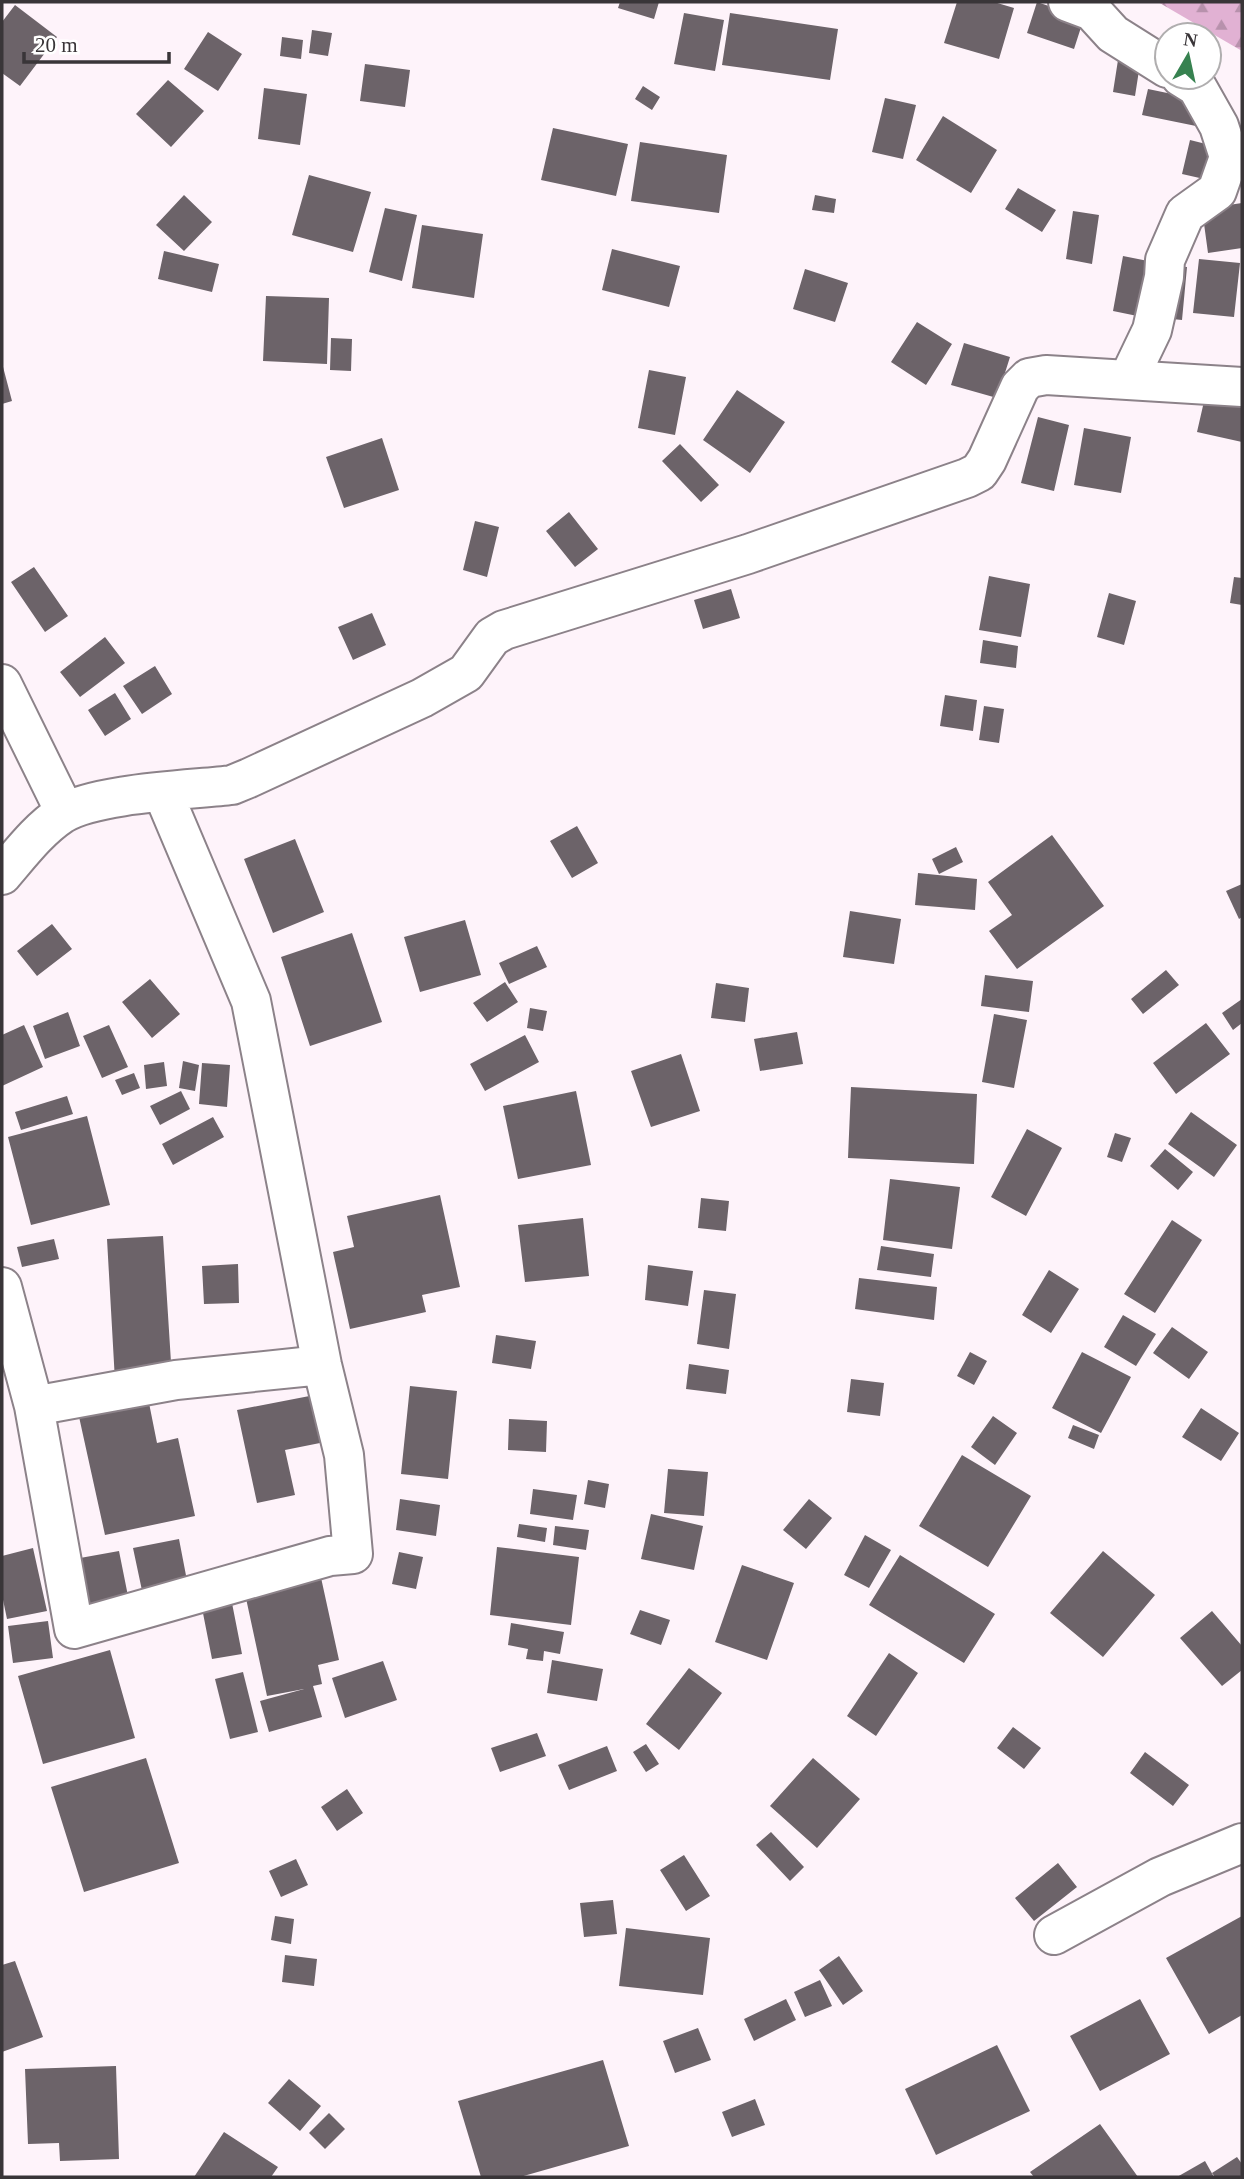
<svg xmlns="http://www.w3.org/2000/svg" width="1244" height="2179" font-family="Georgia,serif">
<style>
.forest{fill:url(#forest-firs)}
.building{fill:#6c6369}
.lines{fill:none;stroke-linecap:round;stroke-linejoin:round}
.minor-casing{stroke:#8c8289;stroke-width:42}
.minor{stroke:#fff;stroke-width:38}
</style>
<defs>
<pattern id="forest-firs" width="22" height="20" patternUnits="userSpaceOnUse" patternTransform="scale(1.75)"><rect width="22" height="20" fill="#e1b1d3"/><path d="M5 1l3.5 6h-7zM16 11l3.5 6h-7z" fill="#b791ac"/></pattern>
</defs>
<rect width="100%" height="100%" fill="#fef3fa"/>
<path class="forest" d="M 1158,2 L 1242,2 L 1242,51 Z"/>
<path class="building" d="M 620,2 L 659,2 L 654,19 L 618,8 Z
M 957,2 L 994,2 L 1014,8 L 999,59 L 944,43 Z
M 1037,2 L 1084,18 L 1074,49 L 1027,33 Z
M 15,5 L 57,37 L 20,86 L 2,73 L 2,22 Z
M 684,13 L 724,20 L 715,71 L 674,64 Z
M 730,13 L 838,29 L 830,80 L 722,65 Z
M 312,30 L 332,33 L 328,56 L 309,53 Z
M 208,32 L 242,54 L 218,91 L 184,69 Z
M 282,37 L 303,40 L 301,59 L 280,56 Z
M 1118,60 L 1140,64 L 1135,96 L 1113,92 Z
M 365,64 L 410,70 L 405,107 L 360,101 Z
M 168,80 L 204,111 L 171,147 L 136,114 Z
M 643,86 L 660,97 L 652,110 L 635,99 Z
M 264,88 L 307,94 L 300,145 L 258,139 Z
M 1148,89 L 1201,100 L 1196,126 L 1142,115 Z
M 885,98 L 916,105 L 903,159 L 872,152 Z
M 943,116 L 997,150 L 971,193 L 916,160 Z
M 553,128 L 628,144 L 616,196 L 541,180 Z
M 1190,140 L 1222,148 L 1213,181 L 1182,174 Z
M 640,142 L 727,155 L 719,213 L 631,201 Z
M 309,175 L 371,192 L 353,252 L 292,235 Z
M 1018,188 L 1056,210 L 1042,232 L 1005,209 Z
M 184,195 L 212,222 L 184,251 L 156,225 Z
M 815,195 L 836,199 L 834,213 L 812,210 Z
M 1242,203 L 1242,248 L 1208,253 L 1202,209 Z
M 385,208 L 417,215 L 402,281 L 369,272 Z
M 1073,211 L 1099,215 L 1092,264 L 1066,259 Z
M 422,225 L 483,234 L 474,298 L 412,288 Z
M 612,249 L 680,266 L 669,307 L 602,290 Z
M 164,251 L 219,264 L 212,292 L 158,279 Z
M 1123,256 L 1163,264 L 1152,319 L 1113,311 Z
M 1199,259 L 1240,263 L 1234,317 L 1193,313 Z
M 1167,266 L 1187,267 L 1182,320 L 1162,318 Z
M 805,269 L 848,283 L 835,322 L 793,309 Z
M 266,296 L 329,298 L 327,364 L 263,361 Z
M 917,322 L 952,344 L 926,385 L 891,362 Z
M 331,338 L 352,339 L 351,371 L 330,370 Z
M 964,343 L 1010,357 L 997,398 L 951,385 Z
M 2,363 L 12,401 L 2,404 Z
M 649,370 L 686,377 L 675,435 L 638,428 Z
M 737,390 L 785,422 L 750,473 L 703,440 Z
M 1205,397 L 1242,406 L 1242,442 L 1197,432 Z
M 1038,417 L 1069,425 L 1054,491 L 1021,483 Z
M 1084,428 L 1131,437 L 1121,493 L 1074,485 Z
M 382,438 L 399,490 L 344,508 L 326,457 Z
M 680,444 L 719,485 L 701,502 L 662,461 Z
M 569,512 L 598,549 L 575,567 L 546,531 Z
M 475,521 L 499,527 L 487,577 L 463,570 Z
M 34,567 L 68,616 L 45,632 L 11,582 Z
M 989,576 L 1030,584 L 1021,637 L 979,630 Z
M 1234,577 L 1242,578 L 1242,605 L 1230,603 Z
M 731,589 L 740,618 L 703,629 L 694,600 Z
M 1109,593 L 1136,601 L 1124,645 L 1097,637 Z
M 372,613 L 386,645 L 353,660 L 338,627 Z
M 105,637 L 125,663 L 80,697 L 60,672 Z
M 983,640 L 1018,646 L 1016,668 L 980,663 Z
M 155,666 L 172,694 L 142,714 L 123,686 Z
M 115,693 L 131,719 L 105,736 L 88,710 Z
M 945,695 L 977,700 L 973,731 L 940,726 Z
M 984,706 L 1004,709 L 999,743 L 979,740 Z
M 577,826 L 598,863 L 572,878 L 550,841 Z
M 1052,835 L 1104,906 L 1017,969 L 989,931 L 1012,915 L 988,882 Z
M 295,839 L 324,912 L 273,933 L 244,859 Z
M 956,847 L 963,862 L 939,874 L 932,859 Z
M 918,873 L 977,879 L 975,910 L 915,905 Z
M 1242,884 L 1242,917 L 1239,919 L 1226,891 Z
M 850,911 L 901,919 L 894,964 L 843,957 Z
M 465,920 L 481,975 L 420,992 L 404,937 Z
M 52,924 L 72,949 L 37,976 L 17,951 Z
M 352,933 L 382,1022 L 310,1046 L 281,957 Z
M 537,946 L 547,967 L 509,984 L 499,963 Z
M 1166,970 L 1179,985 L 1143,1014 L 1131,999 Z
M 985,975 L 1033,981 L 1029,1012 L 981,1006 Z
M 150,979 L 180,1014 L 152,1038 L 122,1002 Z
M 505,982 L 518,1002 L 487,1022 L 473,1003 Z
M 716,983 L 749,988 L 745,1022 L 711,1018 Z
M 1242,999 L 1242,1023 L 1233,1030 L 1222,1013 Z
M 530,1008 L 547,1011 L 543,1031 L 527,1028 Z
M 68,1012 L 80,1046 L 45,1059 L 33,1026 Z
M 994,1014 L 1027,1020 L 1014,1088 L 982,1082 Z
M 1206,1023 L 1230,1054 L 1176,1094 L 1153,1063 Z
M 24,1025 L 43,1067 L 2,1086 L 2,1035 Z
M 109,1025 L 128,1067 L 102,1078 L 83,1036 Z
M 797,1032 L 803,1064 L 760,1071 L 754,1039 Z
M 525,1035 L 539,1062 L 485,1091 L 470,1064 Z
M 681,1054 L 700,1111 L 651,1127 L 631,1071 Z
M 183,1061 L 199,1065 L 195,1091 L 179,1088 Z
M 164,1062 L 167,1086 L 146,1089 L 144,1065 Z
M 202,1063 L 230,1065 L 227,1107 L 199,1104 Z
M 134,1073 L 140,1088 L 122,1095 L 115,1080 Z
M 851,1087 L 977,1094 L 974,1164 L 848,1158 Z
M 181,1091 L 190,1109 L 160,1125 L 150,1106 Z
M 576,1091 L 591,1165 L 518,1179 L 503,1106 Z
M 67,1096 L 73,1114 L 21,1130 L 15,1112 Z
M 1191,1112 L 1237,1145 L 1214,1177 L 1168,1144 Z
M 87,1116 L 110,1205 L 31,1225 L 8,1137 Z
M 213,1117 L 224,1137 L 173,1165 L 162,1144 Z
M 1027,1129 L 1062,1148 L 1026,1216 L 991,1197 Z
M 1115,1133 L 1131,1138 L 1122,1162 L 1107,1157 Z
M 1165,1149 L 1193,1172 L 1178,1190 L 1150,1166 Z
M 890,1179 L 960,1187 L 952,1249 L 883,1240 Z
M 440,1195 L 460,1287 L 422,1295 L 426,1312 L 350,1329 L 333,1252 L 354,1247 L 347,1216 Z
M 701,1198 L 729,1201 L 726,1231 L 698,1228 Z
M 583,1218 L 589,1276 L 525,1282 L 518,1225 Z
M 1172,1220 L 1202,1240 L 1155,1313 L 1124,1294 Z
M 163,1236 L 172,1378 L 115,1381 L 107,1239 Z
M 54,1239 L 59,1259 L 22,1267 L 17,1247 Z
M 881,1246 L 934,1254 L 931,1277 L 877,1270 Z
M 238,1264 L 239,1303 L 204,1304 L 202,1266 Z
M 648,1265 L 693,1271 L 688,1306 L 645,1300 Z
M 1049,1270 L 1079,1289 L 1051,1333 L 1022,1315 Z
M 859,1278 L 937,1287 L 934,1320 L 855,1309 Z
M 704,1290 L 736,1294 L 729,1349 L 697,1344 Z
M 1123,1315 L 1156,1334 L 1136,1366 L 1104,1347 Z
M 1172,1327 L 1208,1352 L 1189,1379 L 1153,1353 Z
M 496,1335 L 536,1341 L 531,1369 L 492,1363 Z
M 970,1352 L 987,1361 L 974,1385 L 957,1376 Z
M 1082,1352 L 1131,1377 L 1101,1433 L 1052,1408 Z
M 689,1364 L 729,1370 L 726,1394 L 686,1389 Z
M 851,1379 L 884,1383 L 880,1416 L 847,1412 Z
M 410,1386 L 457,1391 L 448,1479 L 401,1474 Z
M 146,1388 L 157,1443 L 178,1438 L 195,1516 L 105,1535 L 76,1403 Z
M 325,1393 L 335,1440 L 285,1450 L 295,1495 L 257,1503 L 237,1410 Z
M 1201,1408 L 1239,1433 L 1221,1461 L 1182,1437 Z
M 993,1416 L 1017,1433 L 995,1465 L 971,1447 Z
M 509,1419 L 547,1421 L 546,1452 L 508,1450 Z
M 1073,1425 L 1099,1435 L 1094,1449 L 1068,1438 Z
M 962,1455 L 1031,1496 L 988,1567 L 919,1526 Z
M 668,1469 L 708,1472 L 704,1516 L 664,1513 Z
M 588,1480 L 609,1484 L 605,1508 L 584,1504 Z
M 533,1489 L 577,1495 L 573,1520 L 530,1514 Z
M 400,1499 L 440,1505 L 436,1536 L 396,1530 Z
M 809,1499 L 832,1518 L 806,1549 L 783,1530 Z
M 651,1514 L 703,1526 L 694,1570 L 641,1559 Z
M 519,1524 L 547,1528 L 545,1542 L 517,1537 Z
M 555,1526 L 589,1530 L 586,1550 L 553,1545 Z
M 865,1535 L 891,1550 L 869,1588 L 844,1575 Z
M 179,1539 L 189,1591 L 144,1600 L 133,1548 Z
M 497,1547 L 579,1557 L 571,1625 L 490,1615 Z
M 33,1548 L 47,1611 L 7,1619 L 2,1595 L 2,1556 Z
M 119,1551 L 131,1611 L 80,1620 L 69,1560 Z
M 1103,1551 L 1155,1595 L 1103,1657 L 1050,1613 Z
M 399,1552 L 423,1557 L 416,1589 L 392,1584 Z
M 900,1555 L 995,1614 L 964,1663 L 869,1605 Z
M 742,1565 L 794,1583 L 767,1660 L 715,1642 Z
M 320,1573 L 339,1660 L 318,1665 L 322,1684 L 313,1686 L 322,1717 L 269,1732 L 260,1701 L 304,1689 L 267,1696 L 244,1589 Z
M 231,1598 L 242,1654 L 212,1659 L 201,1603 Z
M 640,1610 L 670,1620 L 661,1645 L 630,1634 Z
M 1212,1611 L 1242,1646 L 1242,1670 L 1222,1686 L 1180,1638 Z
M 48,1621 L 53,1658 L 13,1663 L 8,1626 Z
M 511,1623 L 564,1632 L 560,1654 L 544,1651 L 543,1661 L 526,1659 L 528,1649 L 508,1645 Z
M 110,1650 L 135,1738 L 43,1764 L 18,1676 Z
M 889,1653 L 918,1673 L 876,1736 L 847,1716 Z
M 552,1660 L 603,1669 L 597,1701 L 547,1693 Z
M 383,1661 L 397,1700 L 345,1718 L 332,1678 Z
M 689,1668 L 722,1693 L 679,1750 L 646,1724 Z
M 243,1672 L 258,1732 L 230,1739 L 215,1679 Z
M 1013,1727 L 1041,1748 L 1024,1769 L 997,1748 Z
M 537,1733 L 546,1756 L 500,1772 L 491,1748 Z
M 646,1744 L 659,1764 L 646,1772 L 633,1752 Z
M 607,1746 L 617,1771 L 569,1790 L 558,1765 Z
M 1145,1752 L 1189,1785 L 1173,1806 L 1130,1773 Z
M 146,1758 L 179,1863 L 84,1892 L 51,1787 Z
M 813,1758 L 860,1799 L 817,1848 L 770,1806 Z
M 347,1789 L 363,1813 L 337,1831 L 321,1807 Z
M 771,1832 L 804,1867 L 790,1881 L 756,1845 Z
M 684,1855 L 710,1896 L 686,1911 L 660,1870 Z
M 296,1859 L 308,1885 L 281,1897 L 269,1871 Z
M 1058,1863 L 1077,1887 L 1034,1921 L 1015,1898 Z
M 613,1900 L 617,1934 L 584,1937 L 580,1903 Z
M 275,1916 L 294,1919 L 291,1944 L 271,1940 Z
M 1242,1916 L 1242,2015 L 1209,2034 L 1166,1958 Z
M 626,1928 L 710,1938 L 703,1995 L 619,1986 Z
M 285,1955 L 317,1959 L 314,1986 L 282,1982 Z
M 839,1956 L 863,1991 L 843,2005 L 819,1970 Z
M 15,1961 L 43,2037 L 2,2052 L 2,1965 Z
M 820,1980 L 832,2006 L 805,2017 L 794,1992 Z
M 786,1999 L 796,2020 L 754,2041 L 744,2019 Z
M 1140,1999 L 1170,2054 L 1100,2091 L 1070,2036 Z
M 698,2028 L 711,2060 L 675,2073 L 663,2041 Z
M 997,2045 L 1030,2111 L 936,2155 L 905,2089 Z
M 603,2060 L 629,2146 L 520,2177 L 481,2177 L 458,2101 Z
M 116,2066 L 119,2159 L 60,2161 L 59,2143 L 28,2144 L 25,2069 Z
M 289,2079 L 321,2106 L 300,2131 L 268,2103 Z
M 755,2099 L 765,2125 L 732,2137 L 722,2112 Z
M 329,2113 L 345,2129 L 325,2149 L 309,2133 Z
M 1100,2124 L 1138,2177 L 1034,2177 L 1030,2172 Z
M 224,2132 L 278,2167 L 271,2177 L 194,2177 Z
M 1237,2157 L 1242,2164 L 1242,2177 L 1215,2177 L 1212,2173 Z
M 1205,2161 L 1214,2177 L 1177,2177 Z"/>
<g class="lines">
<g class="minor-casing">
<path id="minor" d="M 1068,2 L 1092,11 L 1113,34 L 1167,68
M 1128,380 L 1152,330 L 1164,277 L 1165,260 L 1185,214 L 1217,191 L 1229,157 L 1219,126 L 1197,87 L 1181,77
M 2,684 L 65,812
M 2,875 C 21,853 38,830 62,814 C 96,793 190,790 232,785 L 249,778 L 422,698 L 466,673 L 492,637 L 504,630 L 748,554 L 967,478 L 979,472 L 987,460 L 1020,387 L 1029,378 L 1046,375 L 1242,387
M 2,1287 L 34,1406 L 74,1629 L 330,1556 L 353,1554 L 344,1455 L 322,1365 L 251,1001 L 163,793
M 34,1406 L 176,1380 L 322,1365
M 1054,1935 L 1160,1877 L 1242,1843"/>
</g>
<use href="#minor" class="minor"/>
</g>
<rect width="1244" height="2179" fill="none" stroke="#393538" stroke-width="7"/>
<g transform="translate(1188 56) rotate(9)"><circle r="33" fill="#ffffff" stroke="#b0aeaf" stroke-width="2"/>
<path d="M0-5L12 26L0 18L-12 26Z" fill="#378250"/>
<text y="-10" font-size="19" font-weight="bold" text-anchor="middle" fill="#393538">N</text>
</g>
<path d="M24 52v10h145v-10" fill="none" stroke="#393538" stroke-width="3.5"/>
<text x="35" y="52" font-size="21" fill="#393538" stroke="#ffffff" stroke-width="5" paint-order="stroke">20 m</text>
</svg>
